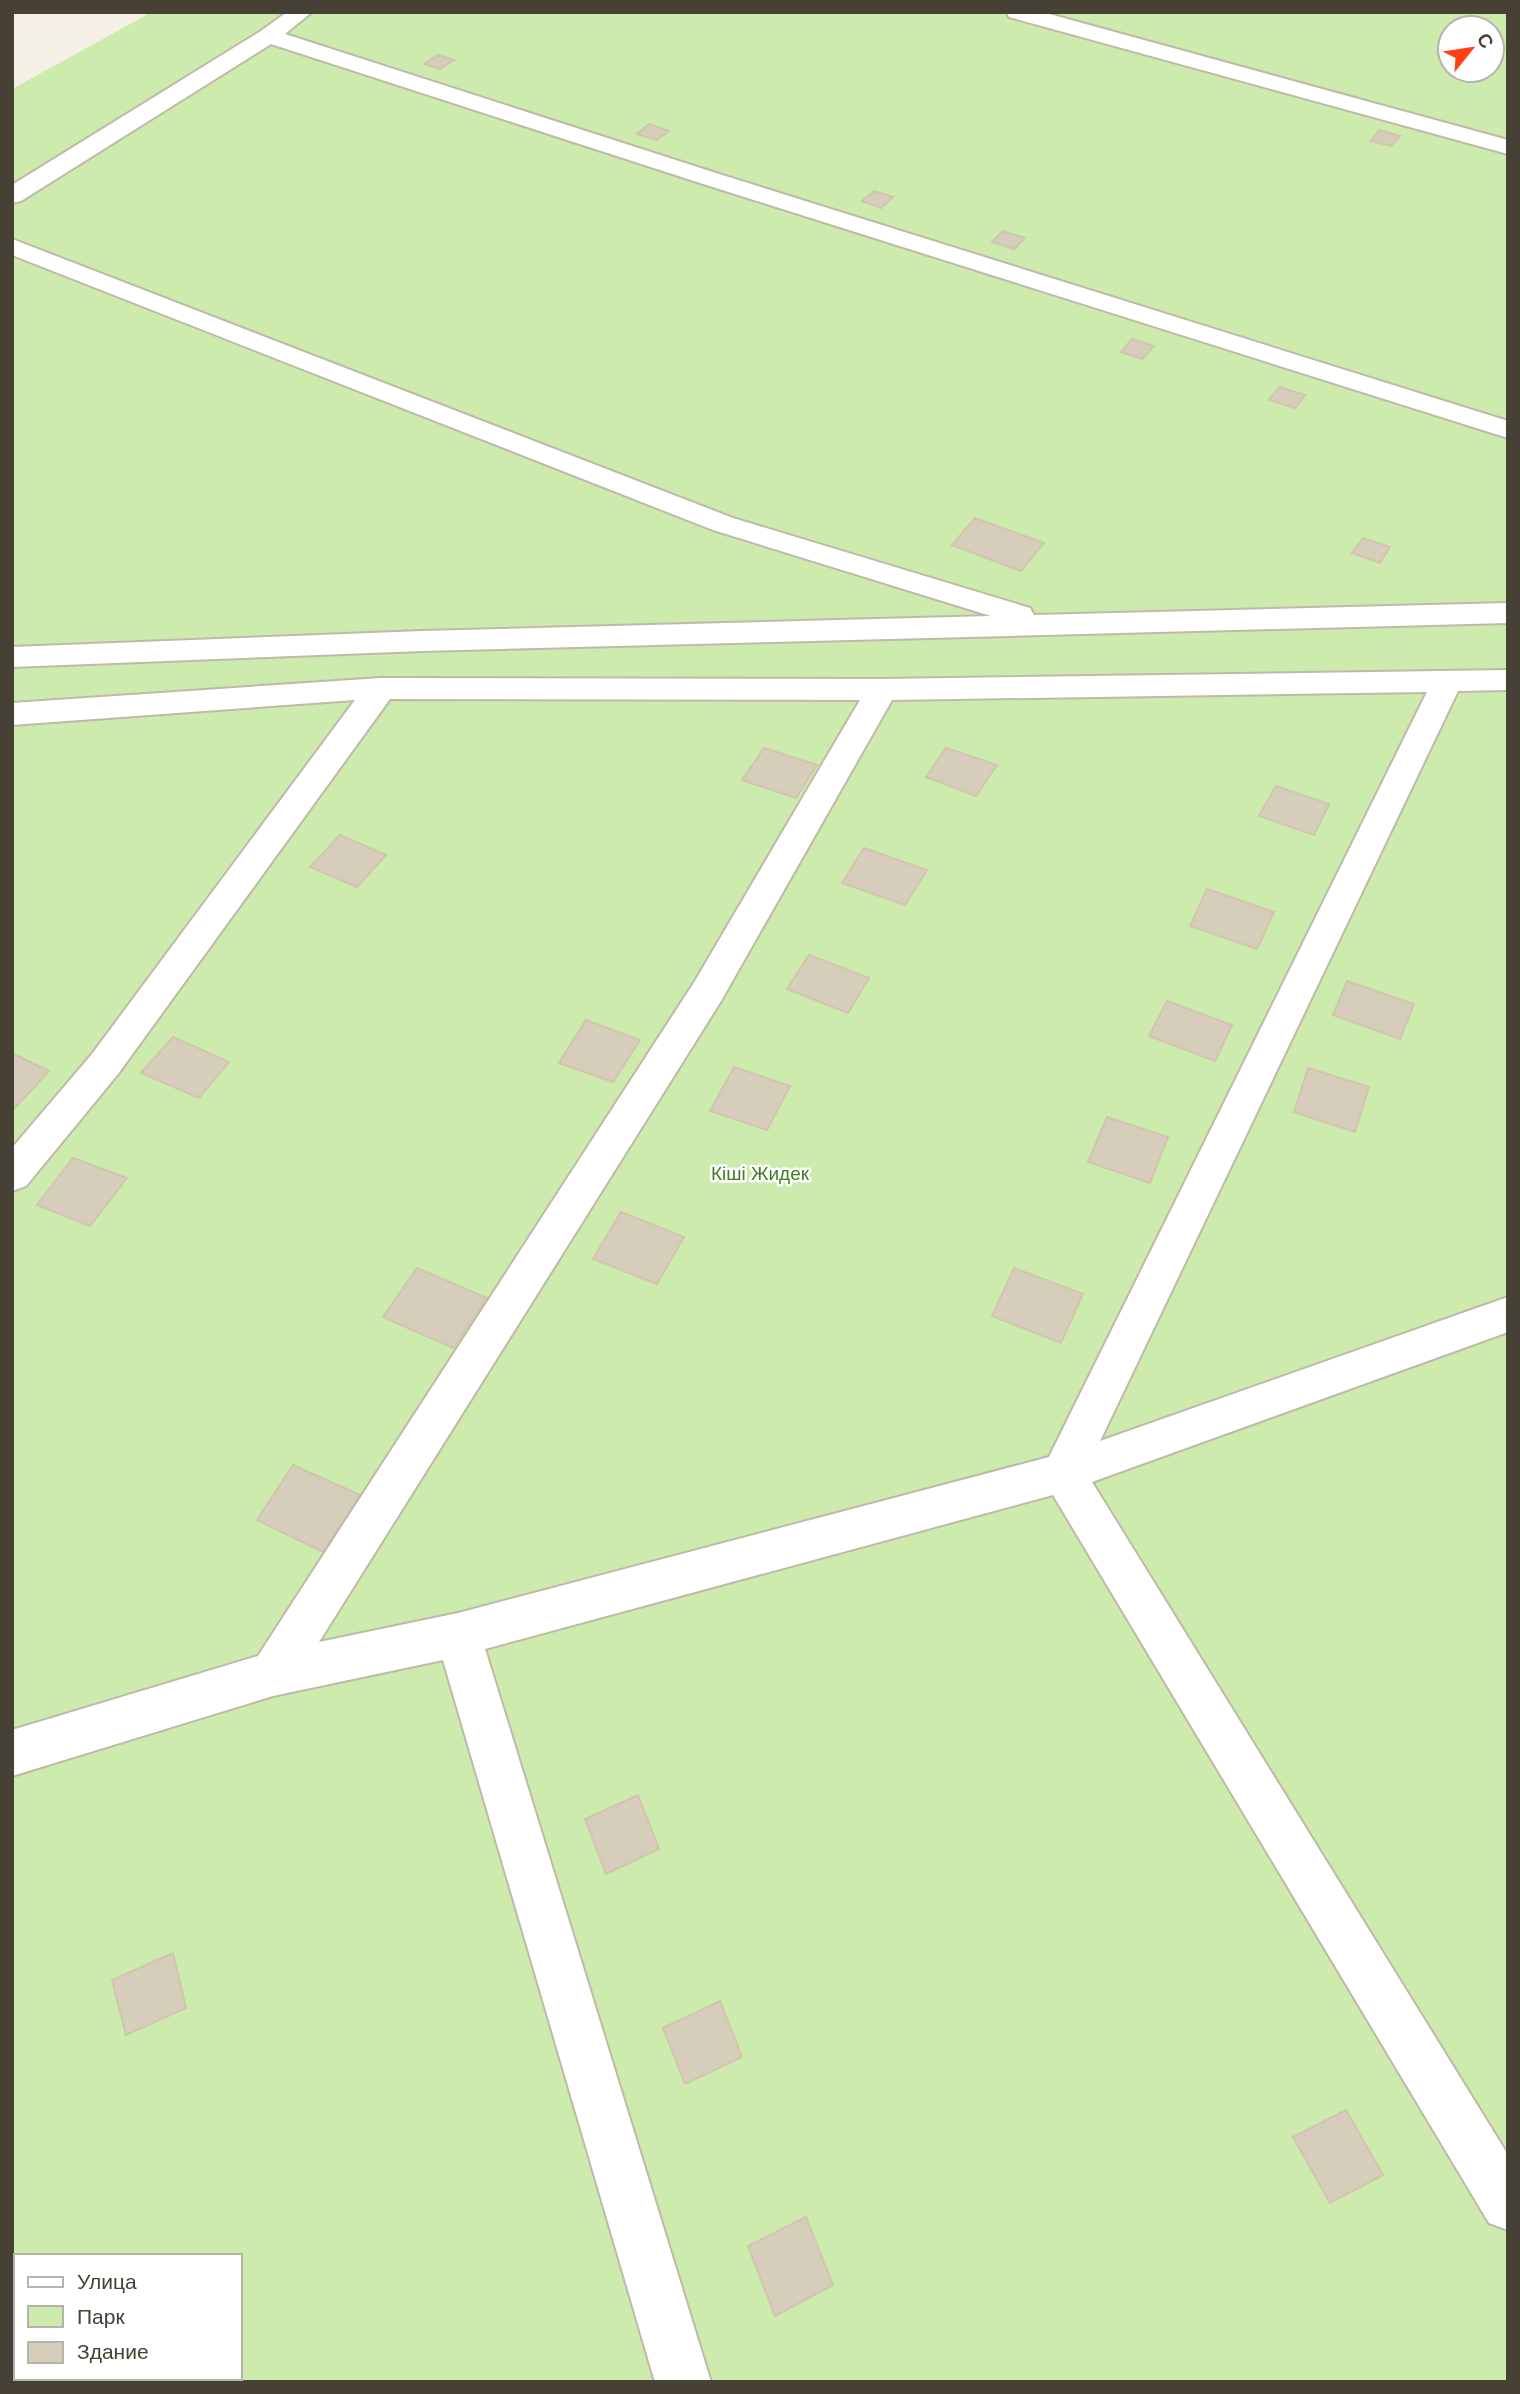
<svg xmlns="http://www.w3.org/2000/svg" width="1520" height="2394" font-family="Arial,sans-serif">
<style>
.green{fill:#ccebac;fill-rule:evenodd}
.building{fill:#d6cdbb;stroke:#d1c5ae;stroke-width:2}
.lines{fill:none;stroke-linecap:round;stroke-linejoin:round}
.street-casing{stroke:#c0b9a8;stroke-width:4}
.street{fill:#fff;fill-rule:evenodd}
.labels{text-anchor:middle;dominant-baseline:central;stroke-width:5;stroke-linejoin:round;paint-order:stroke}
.park-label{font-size:19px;fill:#427d25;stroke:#fff}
</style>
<rect width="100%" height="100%" fill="#f4f0e6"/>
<path class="green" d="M 152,12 L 1508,12 L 1508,2382 L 12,2382 L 12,89 ZM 1450,28 L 1492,28 L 1492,70 L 1450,70 ZM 16,2256 L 240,2256 L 240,2378 L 16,2378 Z"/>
<path class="building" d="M 438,55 L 454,60 L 440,69 L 424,64 Z
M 649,124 L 669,131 L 657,140 L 637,134 Z
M 1379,130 L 1400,136 L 1391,146 L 1371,141 Z
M 874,191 L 893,197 L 881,208 L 862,201 Z
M 1003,231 L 1025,238 L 1014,249 L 992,242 Z
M 1132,339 L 1154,346 L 1142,359 L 1121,352 Z
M 1279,387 L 1305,395 L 1295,408 L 1269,400 Z
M 975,518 L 1044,543 L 1021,571 L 952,545 Z
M 1363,538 L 1390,547 L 1380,563 L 1352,553 Z
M 764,748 L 817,765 L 796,798 L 742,780 Z
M 946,748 L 997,765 L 976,796 L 926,777 Z
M 1276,786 L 1329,804 L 1314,835 L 1259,816 Z
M 340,835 L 386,855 L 357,887 L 310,867 Z
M 864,848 L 927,870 L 905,905 L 842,883 Z
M 1207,889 L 1274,912 L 1257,949 L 1190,926 Z
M 809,955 L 869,978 L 848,1013 L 787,989 Z
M 1347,981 L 1414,1004 L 1400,1039 L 1333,1015 Z
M 1167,1001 L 1232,1025 L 1215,1061 L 1149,1036 Z
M 586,1020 L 640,1040 L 613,1082 L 559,1063 Z
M 173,1037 L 229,1062 L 199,1098 L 141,1073 Z
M 12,1053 L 49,1071 L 13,1110 L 12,1109 Z
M 734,1067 L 790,1086 L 767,1130 L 710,1111 Z
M 1308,1068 L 1369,1087 L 1355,1132 L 1294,1112 Z
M 1107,1117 L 1168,1137 L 1150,1183 L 1088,1162 Z
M 73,1158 L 127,1178 L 90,1226 L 37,1205 Z
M 621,1212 L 684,1237 L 657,1284 L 593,1259 Z
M 417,1268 L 487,1298 L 453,1348 L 383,1317 Z
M 1014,1268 L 1083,1294 L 1061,1343 L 992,1316 Z
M 293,1465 L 360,1495 L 323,1552 L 257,1520 Z
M 638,1795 L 659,1849 L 606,1874 L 585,1819 Z
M 173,1953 L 186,2008 L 126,2035 L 112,1980 Z
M 720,2001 L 742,2057 L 685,2084 L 663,2028 Z
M 1346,2110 L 1383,2175 L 1330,2203 L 1293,2137 Z
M 806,2217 L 833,2285 L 775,2316 L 748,2246 Z"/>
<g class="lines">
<g class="street-casing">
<path id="street" d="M 287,12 L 312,12 L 285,34 L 716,173 L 1508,421 L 1508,438 L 700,183 L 271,44 L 21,201 L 12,203 L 12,185 L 261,31 Z
M 1006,12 L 1042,12 L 1508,140 L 1508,154 L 1009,17 Z
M 12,239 L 733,518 L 1030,608 L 1034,615 L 1508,603 L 1508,623 L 422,651 L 12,667 L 12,647 L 422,631 L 991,616 L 713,530 L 12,255 Z
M 1508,670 L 1508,690 L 1458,691 L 1100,1441 L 1508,1297 L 1508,1332 L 1092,1482 L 1508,2155 L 1508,2230 L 1489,2223 L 1053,1495 L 485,1649 L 711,2382 L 655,2382 L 443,1660 L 273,1696 L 12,1776 L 12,1730 L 258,1656 L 695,981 L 860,700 L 390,699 L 118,1074 L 26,1186 L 12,1191 L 12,1148 L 92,1054 L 355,700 L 12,725 L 12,703 L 381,678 L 882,679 ZM 1427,692 L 1049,1457 L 458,1613 L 319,1642 L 721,1001 L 892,700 Z"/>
</g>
<use href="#street" class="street"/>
</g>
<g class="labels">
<g class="park-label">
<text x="760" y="1173">Кіші Жидек</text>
</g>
</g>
<rect width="1520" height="2394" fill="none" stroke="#474135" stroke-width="28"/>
<rect x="14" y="2254" width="228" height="126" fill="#ffffff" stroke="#b5b3ae" stroke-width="2"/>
<rect x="28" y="2277" width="35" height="10" fill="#ffffff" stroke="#b5b3ae" stroke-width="2"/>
<text x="77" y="2289" font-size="21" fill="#474135">Улица</text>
<rect x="28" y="2306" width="35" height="21" fill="#ccebac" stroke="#b5b3ae" stroke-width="2"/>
<text x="77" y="2324" font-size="21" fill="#474135">Парк</text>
<rect x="28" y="2342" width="35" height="21" fill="#d6cdbb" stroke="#b5b3ae" stroke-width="2"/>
<text x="77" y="2359" font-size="21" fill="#474135">Здание</text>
<g transform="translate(1471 49) rotate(60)"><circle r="33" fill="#ffffff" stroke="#b5b3ae" stroke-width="2"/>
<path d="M0-5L12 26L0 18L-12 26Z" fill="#ff4012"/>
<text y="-10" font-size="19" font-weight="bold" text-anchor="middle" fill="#474135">С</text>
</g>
</svg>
